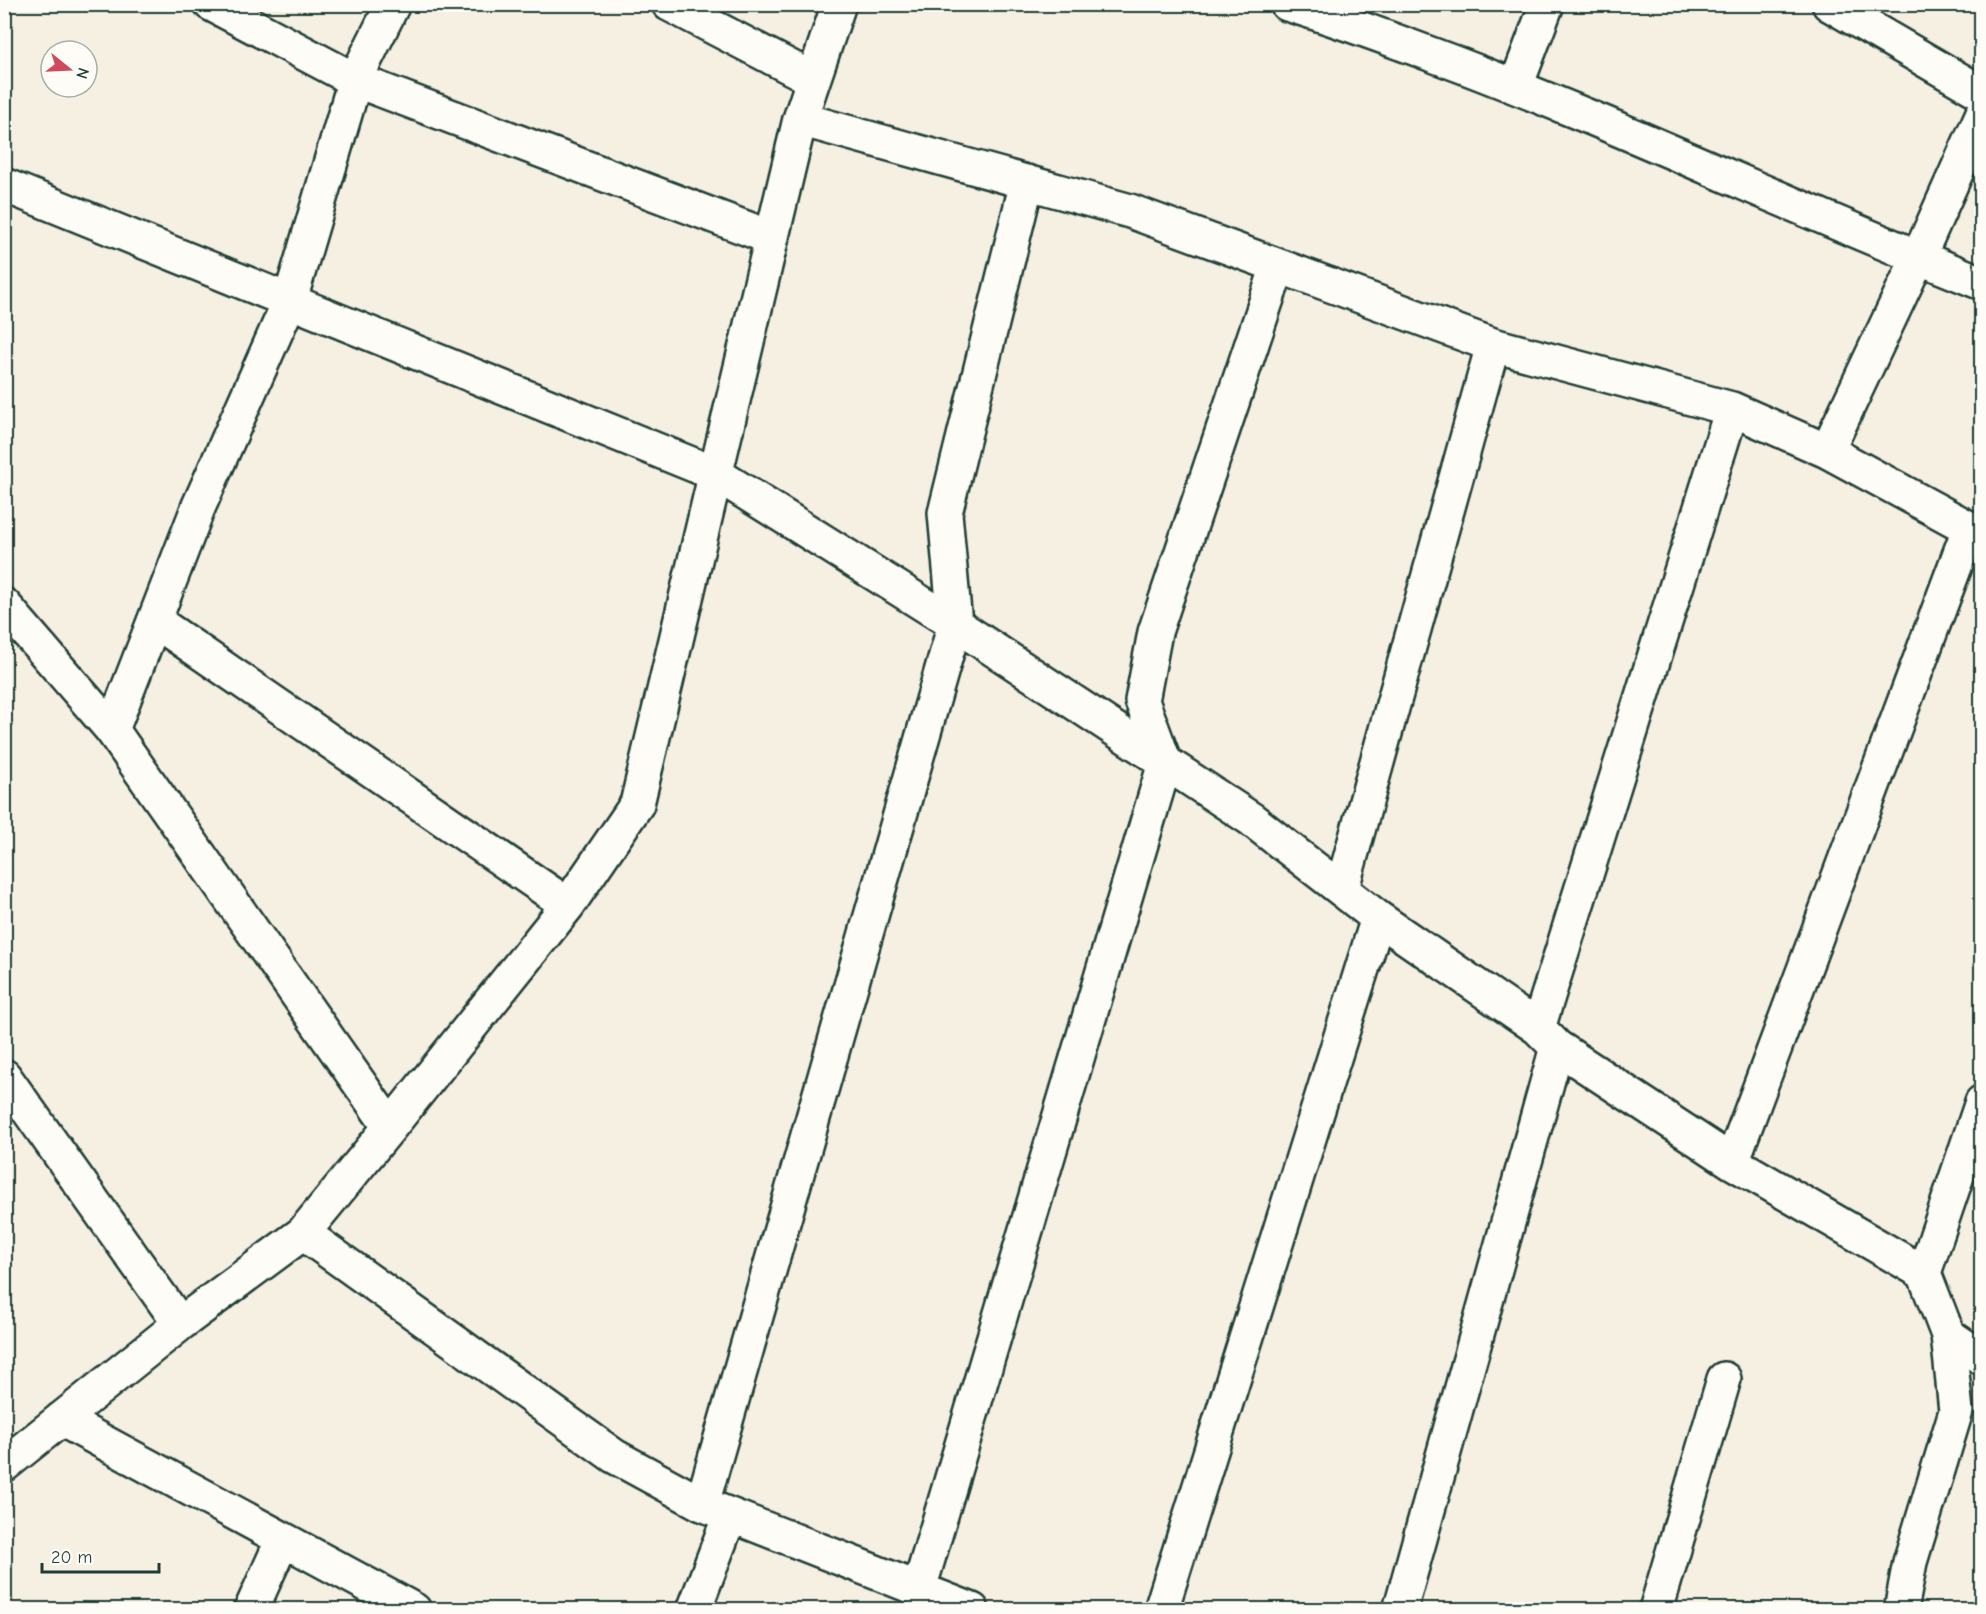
<svg xmlns="http://www.w3.org/2000/svg" width="1986" height="1614" font-family="'Comic Neue',sans-serif">
<style>
.lines{fill:none;stroke-linecap:round;stroke-linejoin:round}
.minor-casing{stroke:#1f3d34;stroke-width:38}
.minor{stroke:#fdfcf7;stroke-width:33}
</style>
<rect width="100%" height="100%" fill="#f6f0e3"/>
<filter id="ink" filterUnits="userSpaceOnUse"><feTurbulence type="fractalNoise" baseFrequency=".0167" numOctaves="2"/><feDisplacementMap in="SourceGraphic" scale="12" xChannelSelector="R" yChannelSelector="G"/><feConvolveMatrix kernelMatrix="1 2 1 2 8 2 1 2 1" color-interpolation-filters="sRGB"/></filter>
<g filter="url(#ink)">
<g class="lines">
<g class="minor-casing">
<path id="minor" d="M 211,4 L 355,80 L 772,238
M 669,4 L 813,79
M 1287,4 C 1337,19 1385,37 1433,55 C 1619,124 1797,210 1982,283
M 1829,4 L 1982,93
M 1516,86 L 1547,4
M 800,119 L 1130,211 L 1493,345 L 1732,409 L 1827,451 L 1982,535
M 4,185 L 716,474 L 955,624 L 1251,819 L 1378,918 L 1538,1028 L 1557,1047 L 1732,1162 L 1924,1273
M 1827,451 L 1918,258 L 1982,115
M 4,605 L 112,730 L 390,1127
M 155,621 L 568,905
M 112,730 L 198,508 L 290,300 L 355,80 L 393,4
M 1342,888 L 1493,345
M 1538,1028 L 1732,409
M 4,1076 L 180,1324
M 1732,1162 L 1969,529
M 303,1233 L 614,1456 L 702,1504 L 972,1610
M 1948,1335 L 1982,1358
M 61,1419 L 414,1610
M 4,1465 L 180,1324 L 303,1233 L 390,1127 L 568,905 L 637,804 L 800,119 L 839,4
M 702,1504 L 955,624 L 945,513 L 1027,182
M 919,1589 L 1165,763 L 1142,701 L 1155,632 L 1278,266
M 251,1610 L 283,1539
M 694,1610 L 730,1515
M 1161,1610 L 1378,918
M 1400,1610 L 1557,1047
M 1656,1610 L 1724,1379
M 1901,1610 L 1910,1562 L 1956,1411 L 1948,1335 L 1924,1273 L 1982,1102"/>
</g>
<use href="#minor" class="minor"/>
</g>
</g>
<rect width="1986" height="1614" fill="none" stroke="#fdfcf7" stroke-width="24"/>
<rect x="12" y="12" width="1962" height="1590" fill="none" stroke="#1f3d34" stroke-width="2" filter="url(#ink)"/>
<g transform="translate(69 69) rotate(108)"><circle r="28" fill="#fdfcf7" stroke="#a4b0a9" stroke-width="1.5"/>
<path d="M0-4.5L10 22L0 15L-10 22Z" fill="#d1495b"/>
<text y="-9" font-size="16" font-weight="bold" text-anchor="middle" fill="#1f3d34">N</text>
</g>
<path d="M42 1563v9h117v-9" fill="none" stroke="#1f3d34" stroke-width="3"/>
<text x="51" y="1563" font-size="18" fill="#1f3d34" stroke="#fdfcf7" stroke-width="4.5" paint-order="stroke">20 m</text>
</svg>
